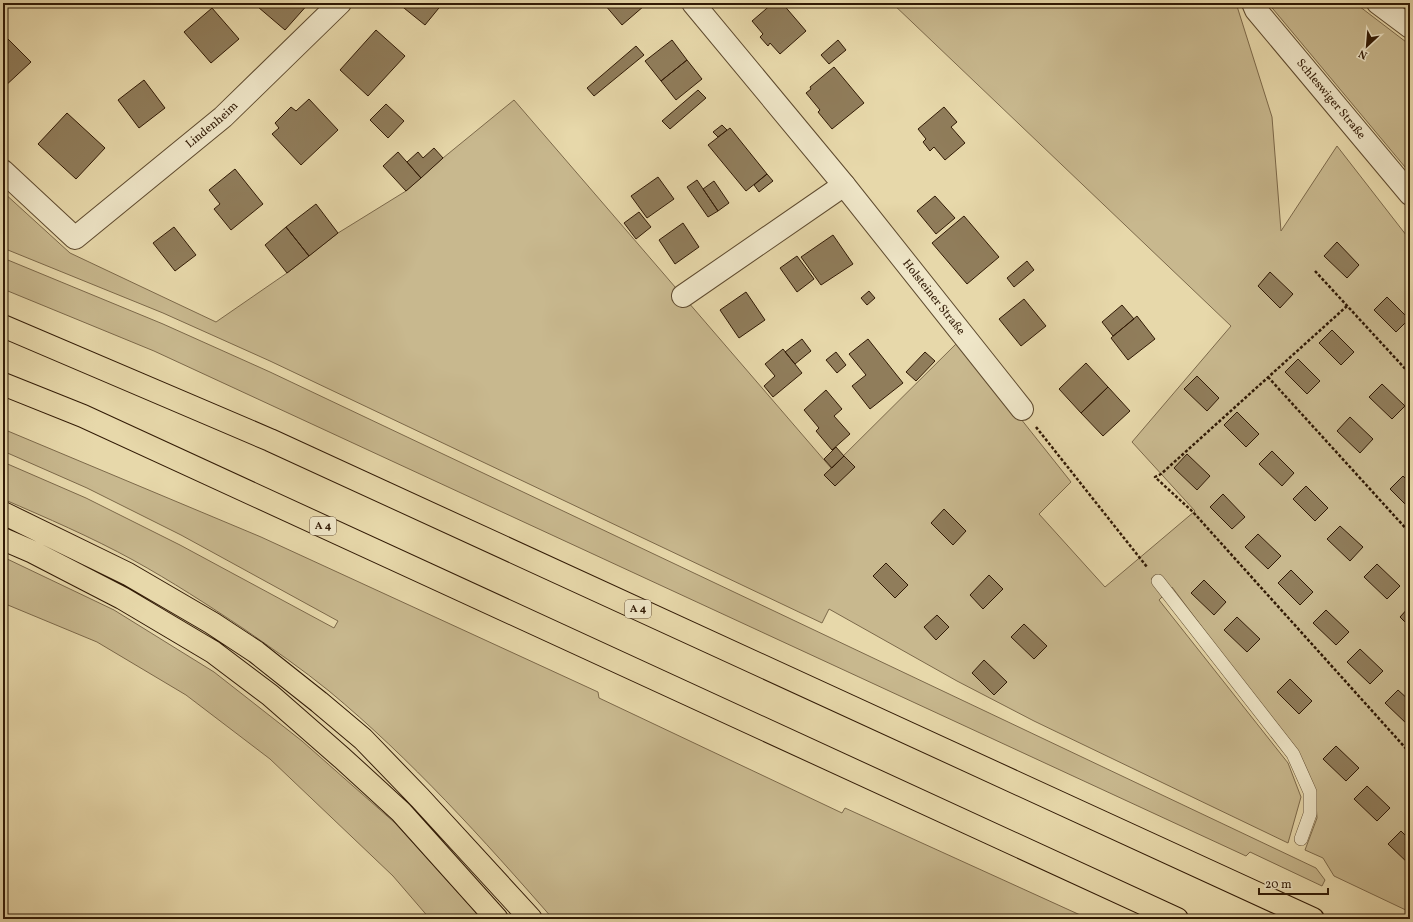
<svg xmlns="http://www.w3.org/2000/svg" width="1413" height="922" font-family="Vollkorn,serif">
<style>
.green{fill:#c8b88e;stroke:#7c694a}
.building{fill:#907d5b;stroke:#311a05}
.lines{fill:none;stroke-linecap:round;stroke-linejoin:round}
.service-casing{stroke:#5e4a2e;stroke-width:14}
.minor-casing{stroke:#5e4a2e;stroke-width:24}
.tertiary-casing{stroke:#5e4a2e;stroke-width:24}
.motorway-casing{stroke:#311a05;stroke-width:24}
.path{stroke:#311a05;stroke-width:2.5;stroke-dasharray:3 2;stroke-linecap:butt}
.service{stroke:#efe6c8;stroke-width:13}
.minor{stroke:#efe6c8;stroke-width:22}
.tertiary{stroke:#efe6c8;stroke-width:22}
.motorway{stroke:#e7d8aa;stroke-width:22}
.labels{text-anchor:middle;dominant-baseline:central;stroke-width:4;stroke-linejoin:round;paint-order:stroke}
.shield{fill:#efe6c8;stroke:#6a5740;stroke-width:1}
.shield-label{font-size:11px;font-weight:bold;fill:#311a05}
.street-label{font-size:12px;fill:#311a05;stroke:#efe6c8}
</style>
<rect width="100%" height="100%" fill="#e7d8aa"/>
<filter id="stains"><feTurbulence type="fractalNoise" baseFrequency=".005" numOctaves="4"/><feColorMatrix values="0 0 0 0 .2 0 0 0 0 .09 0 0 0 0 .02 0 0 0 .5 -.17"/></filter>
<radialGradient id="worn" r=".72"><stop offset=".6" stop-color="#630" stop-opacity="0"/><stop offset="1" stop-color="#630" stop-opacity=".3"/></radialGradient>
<path class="green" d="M 892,3 L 1236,3 L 1272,117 L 1281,231 L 1337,146 L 1410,240 L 1410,912 L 1334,876 L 1323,858 L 1305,850 L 1317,818 L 1315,789 L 1297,754 L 1172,587 L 1159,600 L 1288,763 L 1301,797 L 1288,843 L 1034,721 L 957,681 L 829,609 L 822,623 L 270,361 L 163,313 L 3,248 L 3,192 L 70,253 L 216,322 L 287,273 L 338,233 L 406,191 L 443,158 L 514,100 L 831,468 L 959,341 L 1071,482 L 1039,514 L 1105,587 L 1195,511 L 1132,442 L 1231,326 Z
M 1268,3 L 1355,3 L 1410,45 L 1410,173 Z
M 3,258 L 163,324 L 270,372 L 1316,868 L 1325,880 L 1322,886 L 1250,852 L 1246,856 L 154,351 L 3,289 Z
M 3,429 L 261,537 L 598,692 L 599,698 L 842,813 L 845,808 L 1089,919 L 553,919 C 483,839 411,759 329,691 C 302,669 273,649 244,629 C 208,605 171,581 133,560 C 91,537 47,518 3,499 L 3,462 L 86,498 L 180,545 L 334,628 L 338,621 L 181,535 L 87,488 L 3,451 Z
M 3,557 L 114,610 L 214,672 L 302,741 L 395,823 L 482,919 L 430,919 L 393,876 L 270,759 L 186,695 L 97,642 L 3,603 Z"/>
<path class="building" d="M 262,3 L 309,3 L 285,30 L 258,7 Z
M 400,3 L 443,3 L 425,25 L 399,4 Z
M 608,3 L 642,3 L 644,6 L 622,25 L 605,5 Z
M 773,3 L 782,3 L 806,31 L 780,54 L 770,43 L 768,46 L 760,37 L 763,34 L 752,21 Z
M 212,8 L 239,39 L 211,63 L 184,32 Z
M 376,30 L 405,56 L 368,96 L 340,70 Z
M 3,34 L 31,62 L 3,88 Z
M 672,40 L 687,60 L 661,81 L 645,61 Z
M 838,40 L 846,50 L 829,64 L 821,55 Z
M 636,46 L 644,55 L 594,96 L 587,88 Z
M 687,60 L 702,79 L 676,100 L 661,81 Z
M 834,67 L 864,103 L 832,129 L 818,112 L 820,110 L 806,93 L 811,89 L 810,87 Z
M 144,80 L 165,108 L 139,128 L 118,100 Z
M 698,90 L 706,98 L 670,129 L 662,121 Z
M 309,99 L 338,130 L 301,165 L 272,134 L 279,128 L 275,123 L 291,107 L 296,111 Z
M 386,104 L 404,121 L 388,138 L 370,120 Z
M 944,107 L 957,122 L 951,127 L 965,143 L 945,160 L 934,147 L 930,151 L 923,142 L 926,139 L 918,129 Z
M 67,113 L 105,148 L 76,179 L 38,144 Z
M 722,125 L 727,130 L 718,137 L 713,132 Z
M 730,128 L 767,174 L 746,191 L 708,145 Z
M 434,148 L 443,158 L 421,178 L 407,162 L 418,152 L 423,158 Z
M 398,152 L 421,178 L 406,191 L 383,166 Z
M 235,169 L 263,204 L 231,230 L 214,209 L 220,204 L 209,190 Z
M 767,174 L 773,181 L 759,192 L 754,185 Z
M 658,177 L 674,199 L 647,218 L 631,196 Z
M 697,180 L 718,211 L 708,217 L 687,187 Z
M 714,181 L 729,203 L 718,211 L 703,189 Z
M 935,196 L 955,218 L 936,234 L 917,211 Z
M 316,204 L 338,233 L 309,256 L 286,227 Z
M 639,212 L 651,227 L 636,239 L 624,223 Z
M 964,216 L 999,257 L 967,284 L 932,243 Z
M 683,223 L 699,247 L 675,264 L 659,240 Z
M 174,227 L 196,255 L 175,271 L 153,243 Z
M 286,227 L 309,256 L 287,273 L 265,245 Z
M 833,235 L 853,264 L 821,285 L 801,257 Z
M 1337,242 L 1359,265 L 1347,278 L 1324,256 Z
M 797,256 L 814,279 L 797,292 L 780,268 Z
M 1027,261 L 1034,270 L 1014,287 L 1007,278 Z
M 1270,272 L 1293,294 L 1280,308 L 1258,286 Z
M 869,291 L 875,298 L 867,305 L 861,298 Z
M 746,292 L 765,320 L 739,338 L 720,310 Z
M 1387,297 L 1409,319 L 1396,332 L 1374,310 Z
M 1024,299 L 1046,326 L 1021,346 L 999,319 Z
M 1122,305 L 1134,319 L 1113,336 L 1102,322 Z
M 1137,316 L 1155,339 L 1128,360 L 1111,338 Z
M 1332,330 L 1354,352 L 1341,365 L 1319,343 Z
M 802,339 L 811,351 L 795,364 L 785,352 Z
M 868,339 L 903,383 L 870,409 L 852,386 L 866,375 L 849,354 Z
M 783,349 L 802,373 L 773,397 L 764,386 L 775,376 L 765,364 Z
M 836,352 L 846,365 L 837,373 L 826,360 Z
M 925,352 L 935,361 L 916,381 L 906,372 Z
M 1298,359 L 1320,381 L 1307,394 L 1285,372 Z
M 1086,363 L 1108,387 L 1081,413 L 1059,389 Z
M 1197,376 L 1219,398 L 1207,411 L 1184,389 Z
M 1382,384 L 1405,406 L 1392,419 L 1369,397 Z
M 1108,387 L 1130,411 L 1103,436 L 1081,413 Z
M 826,390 L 842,409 L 834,416 L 850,434 L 832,450 L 816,431 L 819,428 L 804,410 Z
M 1237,412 L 1259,434 L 1246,447 L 1224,425 Z
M 1350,417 L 1373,439 L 1360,453 L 1337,431 Z
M 836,447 L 844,456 L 832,468 L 824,459 Z
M 1272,451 L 1294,473 L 1282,486 L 1259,464 Z
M 1187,454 L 1210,476 L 1197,490 L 1174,468 Z
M 844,456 L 855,467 L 835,486 L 824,475 Z
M 1403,476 L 1410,483 L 1410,509 L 1390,489 Z
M 1306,486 L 1328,508 L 1315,521 L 1293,499 Z
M 1223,494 L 1245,517 L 1232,529 L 1210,507 Z
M 944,509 L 966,531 L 953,545 L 931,523 Z
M 1340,526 L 1363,547 L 1350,561 L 1327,539 Z
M 1258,534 L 1281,556 L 1268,569 L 1245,547 Z
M 886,563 L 908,585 L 895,598 L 873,576 Z
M 1377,564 L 1400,586 L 1387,599 L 1364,577 Z
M 1291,570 L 1313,592 L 1300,605 L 1278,583 Z
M 989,575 L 1003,589 L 983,609 L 970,595 Z
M 1204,580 L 1226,602 L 1214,615 L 1191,593 Z
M 1410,606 L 1410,627 L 1400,617 Z
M 1326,610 L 1349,632 L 1336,645 L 1313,623 Z
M 937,615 L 949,627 L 936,640 L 924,627 Z
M 1237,617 L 1260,639 L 1247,652 L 1224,630 Z
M 1024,624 L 1047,646 L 1034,659 L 1011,637 Z
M 1360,649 L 1383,671 L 1370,684 L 1347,662 Z
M 984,660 L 1007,682 L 994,695 L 972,673 Z
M 1290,679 L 1312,701 L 1299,714 L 1277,692 Z
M 1398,690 L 1410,701 L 1410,722 L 1408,725 L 1385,703 Z
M 1336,746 L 1359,768 L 1346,781 L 1323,759 Z
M 1367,786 L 1390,808 L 1377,821 L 1354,799 Z
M 1401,831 L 1410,840 L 1410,865 L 1388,844 Z"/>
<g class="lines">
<g class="service-casing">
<path id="service" d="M 1158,581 L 1293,754 L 1310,792 L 1310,814 L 1301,839"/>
</g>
<g class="minor-casing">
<g id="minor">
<path id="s1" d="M 693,3 L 844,185 L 1022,409"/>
<path id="s2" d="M 1253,3 L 1256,10 L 1410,194"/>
<path id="s3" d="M 3,171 L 75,238 L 223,117 L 340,3"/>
<path d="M 683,296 L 844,185"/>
</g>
</g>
<g class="tertiary-casing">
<path id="tertiary" d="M 1378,3 L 1410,27"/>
</g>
<g class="motorway-casing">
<path id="motorway" d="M 3,326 L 270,440 L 1313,919
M 3,384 L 83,416 L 1177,919
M 3,513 L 128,574 L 212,623 L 256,652 L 319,702 L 363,739 L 420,798 L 531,919
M 3,539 L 33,552 L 122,598 L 213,652 L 270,695 L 342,758 L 401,812 L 497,919"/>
</g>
<path class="path" d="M 1315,271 L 1410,374
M 1347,306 L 1161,474 L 1155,477 L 1193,512 L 1410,753
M 1268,377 L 1410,533
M 1036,427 L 1147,567"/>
<use href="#service" class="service"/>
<use href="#minor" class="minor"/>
<use href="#tertiary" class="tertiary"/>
<use href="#motorway" class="motorway"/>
</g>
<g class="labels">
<g class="shield">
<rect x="310" y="517" width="26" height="18" rx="3"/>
<rect x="625" y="600" width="26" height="18" rx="3"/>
</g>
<g class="shield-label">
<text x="323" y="526">A 4</text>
<text x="638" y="609">A 4</text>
</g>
<g class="street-label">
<text stroke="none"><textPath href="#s2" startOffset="124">Schleswiger Straße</textPath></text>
<text stroke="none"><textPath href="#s3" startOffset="276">Lindenheim</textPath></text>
<text stroke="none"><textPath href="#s1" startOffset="380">Holsteiner Straße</textPath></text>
</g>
</g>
<rect width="1413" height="922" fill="none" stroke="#e7d8aa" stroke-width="16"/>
<rect x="4" y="4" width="1405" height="914" fill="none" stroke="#311a05" stroke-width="2"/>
<rect x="8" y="8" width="1397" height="906" fill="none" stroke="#311a05"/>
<g transform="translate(1367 46) rotate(206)" stroke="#efe6c8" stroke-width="3" paint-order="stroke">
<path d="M0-3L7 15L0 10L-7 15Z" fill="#311a05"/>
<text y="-6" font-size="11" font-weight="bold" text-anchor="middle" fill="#311a05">N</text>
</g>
<path d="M1259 888v6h69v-6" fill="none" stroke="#311a05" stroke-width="2"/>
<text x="1265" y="888" font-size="12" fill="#311a05" stroke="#efe6c8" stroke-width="3" paint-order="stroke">20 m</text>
<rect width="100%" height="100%" filter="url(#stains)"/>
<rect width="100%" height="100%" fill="url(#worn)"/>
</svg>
